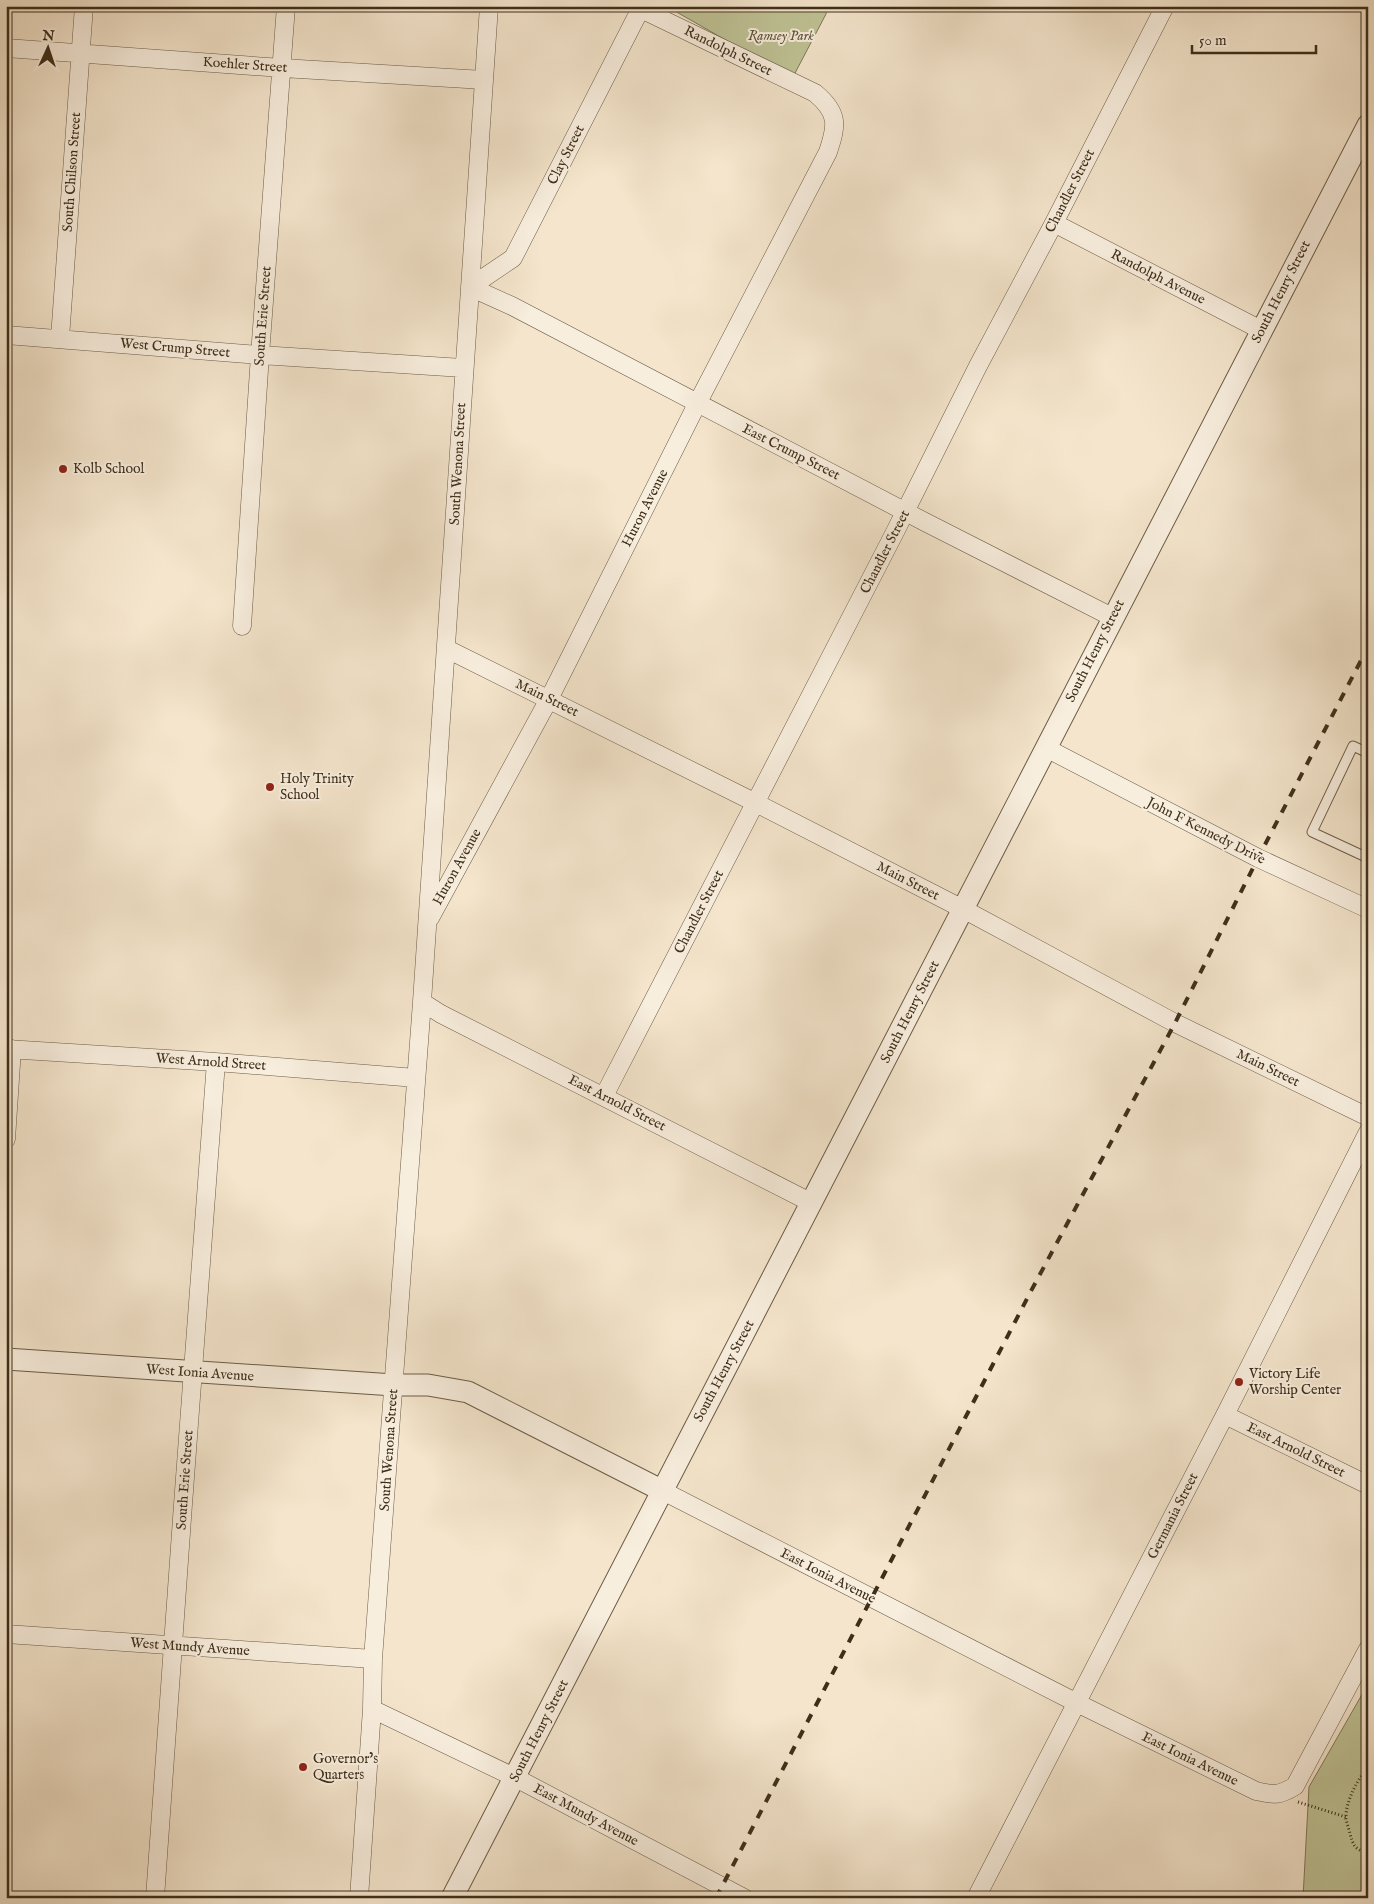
<svg xmlns="http://www.w3.org/2000/svg" width="1374" height="1904" font-family="'IM FELL English',serif">
<style>
.green{fill:#bfc396;stroke:#7e7958}
.lines{fill:none;stroke-linecap:round;stroke-linejoin:round}
.service-casing{stroke:#6c5c46;stroke-width:11}
.minor-casing{stroke:#6c5c46;stroke-width:19}
.tertiary-casing{stroke:#6c5c46;stroke-width:23}
.path{stroke:#3e2f1a;stroke-width:3;stroke-dasharray:1 2.5;stroke-linecap:butt}
.service{stroke:#f8eede;stroke-width:9}
.minor{stroke:#f8eede;stroke-width:18}
.tertiary{stroke:#f8eede;stroke-width:21}
.rail{stroke:#3e2f1a;stroke-width:4;stroke-dasharray:9 9;stroke-linecap:butt}
.poi-dot{fill:#8f2418;stroke:#f8eede;stroke-width:2}
.labels{text-anchor:middle;dominant-baseline:central;stroke-width:4;stroke-linejoin:round;paint-order:stroke}
.park-label{font-size:14px;font-style:italic;fill:#5e5439;stroke:#f8eede}
.street-label{font-size:14px;fill:#3e2f1a;stroke:#f8eede}
.poi-label{font-size:14px;fill:#3e2f1a;stroke:#f8eede;text-anchor:start}
</style>
<rect width="100%" height="100%" fill="#f4e5cc"/>
<filter id="stains"><feTurbulence type="fractalNoise" baseFrequency=".004" numOctaves="4"/><feColorMatrix values="0 0 0 0 .2 0 0 0 0 .09 0 0 0 0 .02 0 0 0 .5 -.17"/></filter>
<radialGradient id="worn" r=".72"><stop offset=".6" stop-color="#630" stop-opacity="0"/><stop offset="1" stop-color="#630" stop-opacity=".3"/></radialGradient>
<path class="green" d="M 666,6 L 828,6 L 826,14 L 794,75 L 738,47 Z
M 1368,1684 L 1368,1898 L 1303,1898 L 1309,1787 Z"/>
<g class="lines">
<g class="service-casing">
<path id="service" d="M 1368,753 L 1353,746 L 1312,832 L 1368,858"/>
</g>
<g class="minor-casing">
<path id="minor" d="M 6,48 L 282,68 L 484,80
M 1054,223 L 1261,330
M 470,287 L 512,306 L 925,522 L 1112,617
M 470,287 L 513,258 L 642,6
M 6,335 L 260,355 L 463,368
M 60,338 L 84,6
M 242,626 L 260,355 L 286,6
M 447,649 L 756,803 L 963,909 L 1175,1023 L 1368,1117
M 1046,748 L 1258,858 L 1368,909
M 430,918 L 549,699 L 697,404 L 828,152 C 837,125 839,113 815,93 L 641,9
M 422,1002 L 441,1014 L 812,1203
M 6,1049 L 216,1062 L 416,1078
M 604,1096 L 895,532 L 978,366 L 1054,223 L 1165,6
M 6,1139 L 12,1049
M 1225,1415 L 1368,1485
M 661,1490 L 1077,1703 L 1256,1791 C 1274,1795 1279,1796 1295,1786 L 1368,1649
M 6,1634 L 373,1659
M 372,1709 L 516,1778 L 744,1898
M 155,1898 C 175,1619 194,1341 216,1062
M 359,1898 L 372,1709 L 373,1659 L 422,1002 L 489,6
M 976,1898 L 1225,1415 L 1368,1132"/>
</g>
<g class="tertiary-casing">
<path id="tertiary" d="M 6,1359 L 394,1385 L 428,1385 L 468,1392 L 661,1490
M 452,1898 L 1368,125"/>
</g>
<path class="path" d="M 1368,1768 C 1357,1779 1345,1803 1346,1819 C 1347,1824 1349,1829 1350,1834 C 1353,1844 1354,1848 1364,1852 L 1368,1850
M 1298,1802 L 1346,1817"/>
<use href="#service" class="service"/>
<use href="#minor" class="minor"/>
<use href="#tertiary" class="tertiary"/>
<path class="rail" d="M 716,1898 L 1031,1291 L 1175,1023 L 1258,858 L 1368,647"/>
</g>
<g class="poi-dot">
<circle cx="63" cy="469" r="5"/>
<circle cx="270" cy="787" r="5"/>
<circle cx="1239" cy="1382" r="5"/>
<circle cx="303" cy="1767" r="5"/>
</g>
<g class="labels">
<g class="park-label">
<text x="781" y="36">Ramsey Park</text>
</g>
<g class="street-label">
<text transform="translate(728 51) rotate(26)">Randolph Street</text>
<text transform="translate(245 65) rotate(4)">Koehler Street</text>
<text transform="translate(566 155) rotate(-63)">Clay Street</text>
<text transform="translate(72 172) rotate(-86)">South Chilson Street</text>
<text transform="translate(1070 191) rotate(-63)">Chandler Street</text>
<text transform="translate(1158 277) rotate(27)">Randolph Avenue</text>
<text transform="translate(1281 292) rotate(-63)">South Henry Street</text>
<text transform="translate(263 316) rotate(-86)">South Erie Street</text>
<text transform="translate(175 348) rotate(5)">West Crump Street</text>
<text transform="translate(791 452) rotate(27)">East Crump Street</text>
<text transform="translate(458 464) rotate(-87)">South Wenona Street</text>
<text transform="translate(645 508) rotate(-63)">Huron Avenue</text>
<text transform="translate(885 552) rotate(-63)">Chandler Street</text>
<text transform="translate(1095 651) rotate(-63)">South Henry Street</text>
<text transform="translate(547 698) rotate(26)">Main Street</text>
<text transform="translate(1206 831) rotate(27)">John F Kennedy Drive</text>
<text transform="translate(457 867) rotate(-61)">Huron Avenue</text>
<text transform="translate(908 881) rotate(27)">Main Street</text>
<text transform="translate(699 912) rotate(-63)">Chandler Street</text>
<text transform="translate(910 1012) rotate(-63)">South Henry Street</text>
<text transform="translate(211 1062) rotate(4)">West Arnold Street</text>
<text transform="translate(1268 1068) rotate(26)">Main Street</text>
<text transform="translate(617 1103) rotate(27)">East Arnold Street</text>
<text transform="translate(724 1371) rotate(-62)">South Henry Street</text>
<text transform="translate(200 1373) rotate(4)">West Ionia Avenue</text>
<text transform="translate(389 1450) rotate(-86)">South Wenona Street</text>
<text transform="translate(1296 1450) rotate(26)">East Arnold Street</text>
<text transform="translate(185 1480) rotate(-86)">South Erie Street</text>
<text transform="translate(1173 1516) rotate(-63)">Germania Street</text>
<text transform="translate(828 1576) rotate(27)">East Ionia Avenue</text>
<text transform="translate(190 1647) rotate(4)">West Mundy Avenue</text>
<text transform="translate(539 1731) rotate(-63)">South Henry Street</text>
<text transform="translate(1190 1759) rotate(26)">East Ionia Avenue</text>
<text transform="translate(586 1815) rotate(28)">East Mundy Avenue</text>
</g>
<g class="poi-label">
<text x="73" y="469">Kolb School</text>
<text x="280" y="779">Holy Trinity<tspan x="280" dy="16">School</tspan></text>
<text x="1249" y="1374">Victory Life<tspan x="1249" dy="16">Worship Center</tspan></text>
<text x="313" y="1759">Governor’s<tspan x="313" dy="16">Quarters</tspan></text>
</g>
</g>
<rect width="1374" height="1904" fill="none" stroke="#f4e5cc" stroke-width="25"/>
<rect x="8" y="8" width="1359" height="1889" fill="none" stroke="#3e2f1a" stroke-width="2.5"/>
<rect x="12" y="12" width="1349" height="1879" fill="none" stroke="#3e2f1a"/>
<g transform="translate(48 48) rotate(3)" stroke="#f8eede" stroke-width="4" paint-order="stroke">
<path d="M0-4L9 19L0 12L-9 19Z" fill="#3e2f1a"/>
<text y="-8" font-size="14" font-weight="bold" text-anchor="middle" fill="#3e2f1a">N</text>
</g>
<path d="M1192 45v8h124v-8" fill="none" stroke="#3e2f1a" stroke-width="2.5"/>
<text x="1199" y="45" font-size="15" fill="#3e2f1a" stroke="#f8eede" stroke-width="4" paint-order="stroke">50 m</text>
<rect width="100%" height="100%" filter="url(#stains)"/>
<rect width="100%" height="100%" fill="url(#worn)"/>
</svg>
